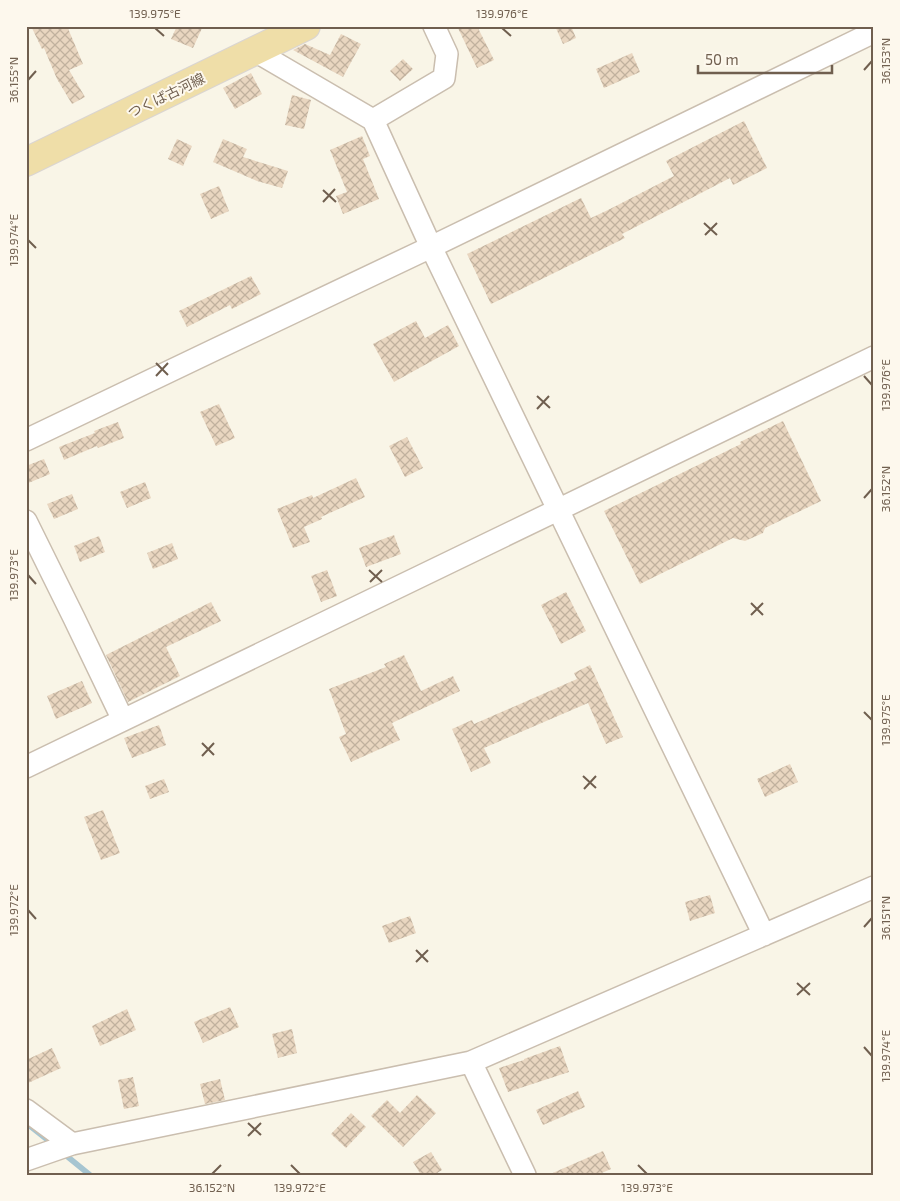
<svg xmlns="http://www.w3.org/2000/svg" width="900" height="1201" font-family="'Exo 2','Noto Sans JP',sans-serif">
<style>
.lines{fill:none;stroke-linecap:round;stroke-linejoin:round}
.stream{stroke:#a6c5d1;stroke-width:5.5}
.building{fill:url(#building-cross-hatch)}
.street-casing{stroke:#cabeaf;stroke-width:24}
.primary-casing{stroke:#dad5d1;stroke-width:30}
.street{stroke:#fff;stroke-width:21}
.primary{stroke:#efdea8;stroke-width:28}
.ticks{fill:none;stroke:#705f4f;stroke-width:2}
.labels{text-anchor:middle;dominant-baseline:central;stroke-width:4;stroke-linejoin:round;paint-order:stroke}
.street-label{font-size:14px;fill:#705f4f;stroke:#fdf8ed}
.neatline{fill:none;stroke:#705f4f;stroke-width:2}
.ticks-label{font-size:12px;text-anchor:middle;fill:#705f4f}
</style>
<defs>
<pattern id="building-cross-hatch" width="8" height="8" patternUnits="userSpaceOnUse" patternTransform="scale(1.25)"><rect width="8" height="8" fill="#e9d6c0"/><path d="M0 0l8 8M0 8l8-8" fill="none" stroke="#c1b19e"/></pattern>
</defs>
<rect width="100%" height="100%" fill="#f9f5e7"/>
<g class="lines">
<path class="stream" d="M 30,1126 L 54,1145
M 63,1153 L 90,1175"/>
</g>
<path class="building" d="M 31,26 L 67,26 L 83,64 L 69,70 L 85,97 L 72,104 L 57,79 L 44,48 L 42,49 Z
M 177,26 L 203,26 L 193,48 L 171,39 Z
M 457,26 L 477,26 L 494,60 L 477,68 Z
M 555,26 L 571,26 L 576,38 L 563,44 Z
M 341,34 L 361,44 L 343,77 L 293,50 L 305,44 L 330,55 Z
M 632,53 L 640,72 L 604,88 L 596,69 Z
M 403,59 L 413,69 L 400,81 L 390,71 Z
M 251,73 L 262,94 L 235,109 L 223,88 Z
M 292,95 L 311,100 L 304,129 L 285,125 Z
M 744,121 L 767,168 L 733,185 L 730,178 L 622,234 L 625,238 L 491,304 L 467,254 L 581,198 L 591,218 L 610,209 L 674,176 L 666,161 Z
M 362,136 L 370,156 L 363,159 L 379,199 L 343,214 L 336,196 L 347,192 L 330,150 Z
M 177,139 L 192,146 L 183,166 L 168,159 Z
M 223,139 L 247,149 L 243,157 L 288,171 L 282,188 L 257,181 L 213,162 Z
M 219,186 L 229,211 L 211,219 L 200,194 Z
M 251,276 L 261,294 L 232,309 L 230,305 L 187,327 L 179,311 Z
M 416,321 L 425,338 L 448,325 L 459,346 L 394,382 L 373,344 Z
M 219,404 L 235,438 L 216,446 L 200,412 Z
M 783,421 L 821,501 L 765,528 L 763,533 L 745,541 L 733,538 L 640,584 L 604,511 L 741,444 L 740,442 Z
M 118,422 L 124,438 L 98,448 L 97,446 L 64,460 L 59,447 L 95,433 L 94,431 Z
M 407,437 L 423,468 L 405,477 L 389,446 Z
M 44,459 L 50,474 L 26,484 L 26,466 Z
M 356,478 L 365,497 L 321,517 L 322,519 L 304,527 L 310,542 L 293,548 L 277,509 L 312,495 L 313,498 Z
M 145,482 L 151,498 L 127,508 L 120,492 Z
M 72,494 L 78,509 L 54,519 L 47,504 Z
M 394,535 L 401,554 L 366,567 L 359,548 Z
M 99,536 L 105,552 L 80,562 L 74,546 Z
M 172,543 L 178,559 L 153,569 L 147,553 Z
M 327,570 L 337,596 L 321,602 L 311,576 Z
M 566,592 L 586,631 L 561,644 L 541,605 Z
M 211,602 L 221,621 L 166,647 L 180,676 L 128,702 L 106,655 Z
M 404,655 L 421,691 L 453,676 L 460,691 L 392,723 L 400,740 L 351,762 L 339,737 L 346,734 L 329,689 L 386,667 L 384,664 Z
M 590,665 L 623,737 L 606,744 L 588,703 L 484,748 L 491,763 L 471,772 L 452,729 L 472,720 L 474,724 L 577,679 L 574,673 Z
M 82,681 L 92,703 L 56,719 L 47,696 Z
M 159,725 L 166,745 L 132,758 L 124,738 Z
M 790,764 L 798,782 L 765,797 L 757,779 Z
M 164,779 L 169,792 L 150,799 L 145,786 Z
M 103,810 L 120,853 L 101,860 L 84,817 Z
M 710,895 L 715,913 L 690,921 L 685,902 Z
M 410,916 L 416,933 L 389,943 L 382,926 Z
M 230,1007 L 239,1027 L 203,1043 L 194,1022 Z
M 127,1009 L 136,1030 L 100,1046 L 92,1026 Z
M 292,1029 L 297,1053 L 278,1058 L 272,1034 Z
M 560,1046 L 569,1072 L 508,1092 L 499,1068 L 524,1060 L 524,1059 Z
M 52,1048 L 61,1068 L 26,1084 L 26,1060 Z
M 133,1077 L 139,1106 L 124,1109 L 118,1080 Z
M 220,1079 L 225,1100 L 205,1104 L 200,1084 Z
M 578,1091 L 585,1107 L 543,1125 L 536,1110 Z
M 417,1095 L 436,1113 L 403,1147 L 371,1116 L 387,1100 L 400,1113 Z
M 351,1113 L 366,1127 L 346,1148 L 331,1134 Z
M 603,1151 L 611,1169 L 597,1175 L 548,1175 Z
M 431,1152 L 442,1170 L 434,1175 L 421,1175 L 413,1162 Z"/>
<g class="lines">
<g class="street-casing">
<path id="street" d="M 255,51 L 373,120 L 431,247 L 764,935
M 373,120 L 444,78 L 447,54 L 434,26
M 26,440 L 214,350 L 431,247 L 874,32
M 26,521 L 74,618 L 123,720
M 26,767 L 874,357
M 471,1062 L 525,1175
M 26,1110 L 72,1144
M 26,1160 L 72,1144 L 471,1062 L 874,887"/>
</g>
<g class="primary-casing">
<path id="primary" d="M 26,162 L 306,26"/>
</g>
<use href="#street" class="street"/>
<use href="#primary" class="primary"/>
</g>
<path class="ticks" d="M 155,28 L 164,36M 502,28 L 511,36M 864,70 L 872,61M 28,80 L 36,71M 323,190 L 336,202M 323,202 L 335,189M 704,223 L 717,235M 705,235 L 717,223M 28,240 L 36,248M 156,363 L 168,375M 156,376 L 168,363M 864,376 L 872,385M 537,396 L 550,408M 537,409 L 549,396M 864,498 L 872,489M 369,570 L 382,582M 28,575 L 36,584M 370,582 L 382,570M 751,603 L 763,615M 751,615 L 763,603M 864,712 L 872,720M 202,743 L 214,755M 202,756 L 214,743M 583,776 L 596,788M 584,789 L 596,776M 28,910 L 36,919M 864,927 L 872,918M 416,950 L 428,962M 416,962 L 428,950M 797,983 L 810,995M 797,995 L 810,983M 864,1047 L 872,1056M 248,1123 L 261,1135M 248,1136 L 261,1123M 291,1165 L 300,1174M 638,1165 L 647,1174M 212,1174 L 221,1165"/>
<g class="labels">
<g class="street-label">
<text transform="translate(166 95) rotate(-26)">つくば古河線</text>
</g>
</g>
<rect width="900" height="1201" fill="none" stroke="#fdf8ed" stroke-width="55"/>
<path d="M698 65v8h134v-8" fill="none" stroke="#705f4f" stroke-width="2.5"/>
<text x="705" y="65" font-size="15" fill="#705f4f" stroke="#fdf8ed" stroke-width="4" paint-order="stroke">50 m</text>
<rect x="28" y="28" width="844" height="1146" class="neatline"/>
<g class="ticks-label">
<text x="155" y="18">139.975°E</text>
<text x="502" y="18">139.976°E</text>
<text transform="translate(886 61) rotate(-90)" y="4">36.153°N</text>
<text transform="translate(14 80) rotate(-90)" y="4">36.155°N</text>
<text transform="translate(14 240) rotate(-90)" y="4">139.974°E</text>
<text transform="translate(886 385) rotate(-90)" y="4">139.976°E</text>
<text transform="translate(886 489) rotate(-90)" y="4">36.152°N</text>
<text transform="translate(14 575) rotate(-90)" y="4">139.973°E</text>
<text transform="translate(886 720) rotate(-90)" y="4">139.975°E</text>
<text transform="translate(14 910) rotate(-90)" y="4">139.972°E</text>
<text transform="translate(886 918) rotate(-90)" y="4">36.151°N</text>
<text transform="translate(886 1056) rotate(-90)" y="4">139.974°E</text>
<text x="212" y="1192">36.152°N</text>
<text x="300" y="1192">139.972°E</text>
<text x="647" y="1192">139.973°E</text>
</g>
</svg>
